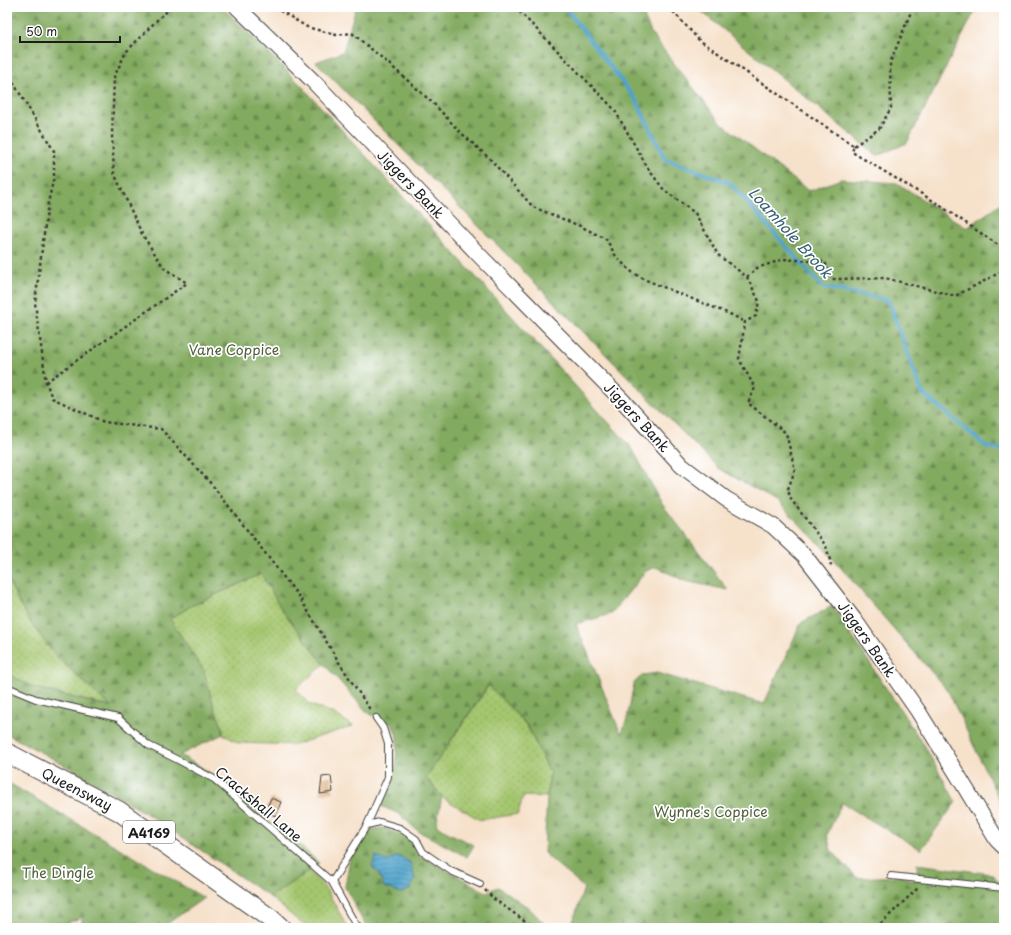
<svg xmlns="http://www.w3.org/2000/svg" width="1011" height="935" font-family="'Playpen Sans',sans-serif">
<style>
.grass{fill:url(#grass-dots);stroke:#607145}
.forest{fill:url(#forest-firs);stroke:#50643e}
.water{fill:url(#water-rules);stroke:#366074}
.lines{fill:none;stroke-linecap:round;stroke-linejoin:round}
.stream{stroke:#4fa3cb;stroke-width:4}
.building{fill:#daae81}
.service-casing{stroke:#3d3a36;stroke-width:8}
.tertiary-casing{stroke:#3d3a36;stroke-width:17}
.primary-casing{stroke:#3d3a36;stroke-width:21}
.path{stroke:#3d3a36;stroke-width:2.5;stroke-dasharray:3 3;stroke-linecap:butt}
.service{stroke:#fff;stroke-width:6}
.tertiary{stroke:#fff;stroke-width:15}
.primary{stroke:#fff;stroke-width:19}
.labels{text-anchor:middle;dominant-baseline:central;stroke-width:3.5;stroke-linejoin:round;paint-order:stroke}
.shield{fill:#fff;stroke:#606060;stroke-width:1}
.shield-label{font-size:13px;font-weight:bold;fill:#1c1c1c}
.street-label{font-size:14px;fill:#1c1c1c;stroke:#fff}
.park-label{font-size:14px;fill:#52603d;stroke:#fff}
.water-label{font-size:15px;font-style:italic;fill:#366074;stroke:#fff}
</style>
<defs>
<pattern id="grass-dots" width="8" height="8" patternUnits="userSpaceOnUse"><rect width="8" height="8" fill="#a4c66e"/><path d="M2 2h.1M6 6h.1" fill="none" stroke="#8daa5f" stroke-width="1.8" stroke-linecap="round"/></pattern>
<pattern id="forest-firs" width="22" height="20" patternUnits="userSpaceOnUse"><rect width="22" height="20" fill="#83ab61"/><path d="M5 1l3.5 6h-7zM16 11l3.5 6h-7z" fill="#6a8a4f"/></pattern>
<pattern id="water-rules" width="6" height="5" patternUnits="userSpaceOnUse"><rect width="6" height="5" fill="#4fa3cb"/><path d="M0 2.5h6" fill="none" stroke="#4184a4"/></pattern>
</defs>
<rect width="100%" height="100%" fill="#fff"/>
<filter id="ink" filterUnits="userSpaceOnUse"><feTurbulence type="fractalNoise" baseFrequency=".025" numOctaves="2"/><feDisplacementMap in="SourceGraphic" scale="8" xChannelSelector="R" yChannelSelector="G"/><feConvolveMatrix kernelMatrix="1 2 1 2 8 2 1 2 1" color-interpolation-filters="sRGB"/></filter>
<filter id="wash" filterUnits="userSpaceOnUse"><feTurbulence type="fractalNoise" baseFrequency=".012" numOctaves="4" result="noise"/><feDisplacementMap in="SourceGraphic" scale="16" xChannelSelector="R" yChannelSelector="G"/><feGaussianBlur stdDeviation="0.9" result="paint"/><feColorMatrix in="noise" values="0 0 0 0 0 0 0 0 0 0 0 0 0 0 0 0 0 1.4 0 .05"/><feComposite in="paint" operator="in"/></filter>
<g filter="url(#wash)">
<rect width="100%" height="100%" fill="#f6e1ca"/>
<path class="grass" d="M 261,574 L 283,610 L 324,664 L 296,689 L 309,704 L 333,713 L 353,726 L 294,745 L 238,743 L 223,734 L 223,729 L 214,707 L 170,619 L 189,607 Z
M 7,577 L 17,599 L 31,623 L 55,655 L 112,707 L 35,688 L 7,674 Z
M 489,685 L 527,726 L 550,773 L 547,797 L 523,796 L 518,814 L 480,820 L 442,797 L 426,778 Z
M 309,871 L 326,889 L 348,928 L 307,928 L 270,897 Z"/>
<path class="forest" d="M 7,7 L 222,7 L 300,84 L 632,448 L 662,504 L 728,590 L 685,581 L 656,567 L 646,571 L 611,614 L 576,624 L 621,734 L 627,719 L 634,683 L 643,675 L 657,673 L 764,704 L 801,623 L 832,606 L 925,747 L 956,802 L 921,850 L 842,803 L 827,835 L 831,850 L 857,878 L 898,876 L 918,881 L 917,864 L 992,874 L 1004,888 L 1004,928 L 571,928 L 584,888 L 544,853 L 547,797 L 550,773 L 527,725 L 488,685 L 426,778 L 442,797 L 436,825 L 449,833 L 474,845 L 467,857 L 418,831 L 399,814 L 381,806 L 396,765 L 397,736 L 392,724 L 368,713 L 324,664 L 282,610 L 261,574 L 189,607 L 170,619 L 204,671 L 214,707 L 223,729 L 223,734 L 180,755 L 199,766 L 231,787 L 251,808 L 296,842 L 319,863 L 309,871 L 270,897 L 152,817 L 70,768 L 7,734 L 7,674 L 35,688 L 111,707 L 55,655 L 31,623 L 17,599 L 7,577 Z
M 356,7 L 640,7 L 652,35 L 720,122 L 809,191 L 841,179 L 897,183 L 967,228 L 1004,201 L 1004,810 L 948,691 L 827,552 L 777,501 L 718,468 L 316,62 L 343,52 Z
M 696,7 L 977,7 L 907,143 L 877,156 Z
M 7,782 L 204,898 L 161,928 L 82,928 L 82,917 L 56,928 L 7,928 Z
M 384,828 L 409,839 L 417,854 L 486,892 L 498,887 L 529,908 L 549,928 L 369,928 L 364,923 L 345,887 L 350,857 L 371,829 Z"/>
<path class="water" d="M 376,856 L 387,861 L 398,856 L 410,862 L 415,879 L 410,889 L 401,893 L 384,887 L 378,872 L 372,867 Z"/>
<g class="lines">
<path class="stream" d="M 565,7 L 636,100 L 665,159 L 730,183 L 822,287 L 888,300 L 922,393 L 987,447 L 1004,450"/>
</g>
<g id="blocks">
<path class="building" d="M 331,776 L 333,792 L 320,794 L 322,777 Z
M 271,798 L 281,802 L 276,816 L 265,812 Z"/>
</g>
</g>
<g filter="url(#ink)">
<use href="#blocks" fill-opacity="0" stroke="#3d3a36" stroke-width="1"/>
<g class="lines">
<g class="service-casing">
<path id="service" d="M 7,687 L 36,699 L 118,718 L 148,745 L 178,760 L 214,779 L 332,882 L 354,922 L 359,928
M 367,825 L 388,777 L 388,744 L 383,728 L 376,718
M 891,876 L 1004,888
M 332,882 L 367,825 L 380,822 L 400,828 L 416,839 L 423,852 L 451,871 L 480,884"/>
</g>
<g class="tertiary-casing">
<path id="tertiary" d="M 237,7 L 313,81 L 481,257 L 623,401 L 682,466 L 726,499 L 773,526 L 804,555 L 856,622 L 918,711 L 957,774 L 997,840 L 1004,847"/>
</g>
<g class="primary-casing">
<path id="primary" d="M 7,753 L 119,811 L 271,919 L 281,928"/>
</g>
<path class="path" d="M 275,7 L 279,10 L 307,27 L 336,35 L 352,33 L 388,63 L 435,105 L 459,131 L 490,159 L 533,207 L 580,226 L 606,239 L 617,258 L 632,272 L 646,280 L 732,315 L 745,322
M 515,7 L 614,109 L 649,170 L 664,190 L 695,213 L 718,255 L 747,277 L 759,301 L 756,316 L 745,322 L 739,359 L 755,388 L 748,403 L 786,433 L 795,470 L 788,489 L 790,498 L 826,546 L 831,564 L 829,566
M 669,7 L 699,40 L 854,146 L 852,152 L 935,202 L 1004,249
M 7,72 L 54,151 L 54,177 L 48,203 L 35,303 L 46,382 L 52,398 L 104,422 L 161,429 L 213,486 L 300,598 L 340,664 L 371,711
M 854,146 L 879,129 L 891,108 L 890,63 L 913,7
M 747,277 L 757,268 L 784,259 L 825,262 L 832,279 L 885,278 L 955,296 L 988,279 L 1004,270
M 46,382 L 187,283 L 164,268 L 142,234 L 114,173 L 112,135 L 114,77 L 126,52 L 159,18 L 172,7
M 485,890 L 494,899 L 535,928
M 876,928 L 918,888"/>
<use href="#service" class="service"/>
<use href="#tertiary" class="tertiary"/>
<use href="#primary" class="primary"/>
</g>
</g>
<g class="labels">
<rect class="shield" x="123" y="821" width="52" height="22" rx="3"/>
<g class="shield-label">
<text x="149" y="832">A4169</text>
</g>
<g class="street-label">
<text transform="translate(411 184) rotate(46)">Jiggers Bank</text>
<text transform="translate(637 417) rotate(47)">Jiggers Bank</text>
<text transform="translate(867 639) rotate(55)">Jiggers Bank</text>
<text transform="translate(77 789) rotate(27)">Queensway</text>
<text transform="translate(259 804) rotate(40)">Crackshall Lane</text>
</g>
<g class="park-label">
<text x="234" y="349">Vane Coppice</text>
<text x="711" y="811">Wynne's Coppice</text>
<text x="58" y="872">The Dingle</text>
</g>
<g class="water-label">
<text transform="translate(791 232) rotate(48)">Loamhole Brook</text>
</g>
</g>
<rect width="1011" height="935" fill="none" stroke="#fff" stroke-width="24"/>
<path d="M20 36v6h100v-6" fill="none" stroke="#1c1c1c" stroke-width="2"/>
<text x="26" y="36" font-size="12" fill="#1c1c1c" stroke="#ffffff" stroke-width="3" paint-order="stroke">50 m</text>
</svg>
